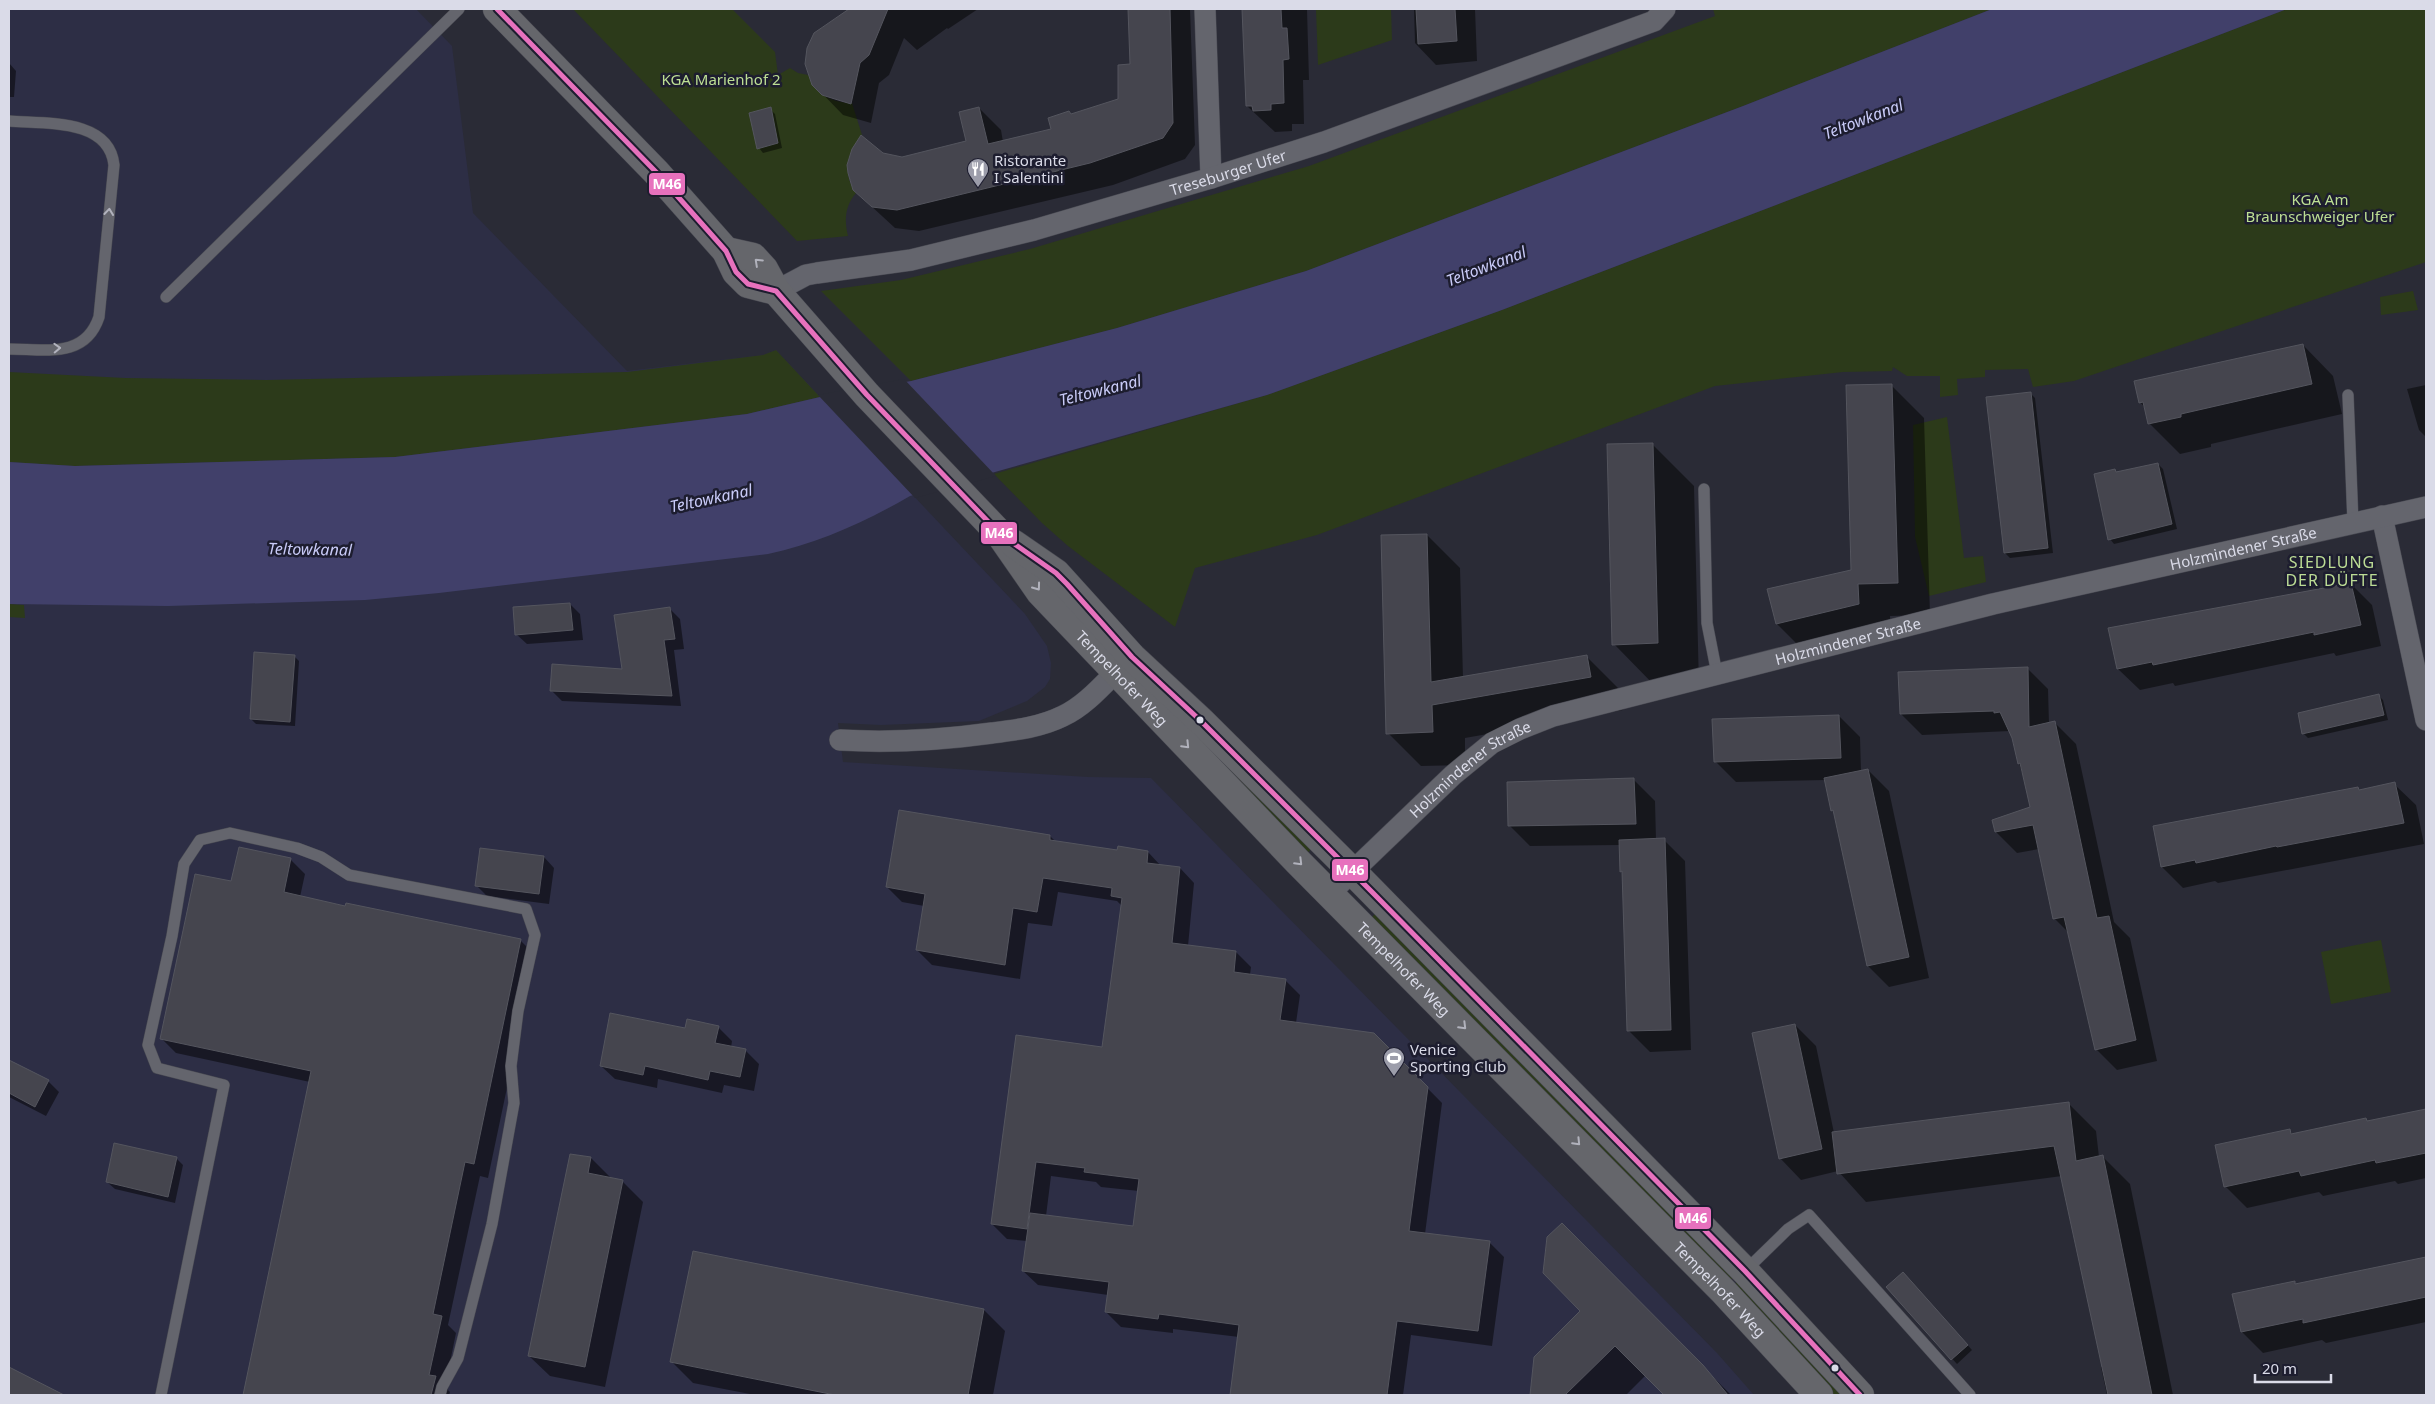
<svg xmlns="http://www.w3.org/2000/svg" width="2435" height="1404" font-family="'Noto Sans',sans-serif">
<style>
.built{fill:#2d2e45}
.green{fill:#2c3a1a}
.water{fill:#41406a}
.pier{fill:#2a2b36}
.shadow{fill:#0007;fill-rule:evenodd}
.building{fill:#45454e;stroke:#54555e}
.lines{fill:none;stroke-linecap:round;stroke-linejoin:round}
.lane-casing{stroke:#474851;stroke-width:12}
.street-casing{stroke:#474851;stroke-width:22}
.secondary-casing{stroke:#474851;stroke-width:29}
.lane{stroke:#64656d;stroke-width:11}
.street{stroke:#64656d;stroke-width:21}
.secondary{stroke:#65666b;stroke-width:28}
.bus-1-casing{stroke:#1d1d2f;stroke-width:9}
.bus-1{stroke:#e771bd;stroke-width:5}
.oneway{stroke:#b1b2bd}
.oneway2{stroke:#b1b2bc}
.bus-dot{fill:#dadbe8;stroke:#1d1d2f;stroke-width:2}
.labels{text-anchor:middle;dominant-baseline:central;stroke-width:5;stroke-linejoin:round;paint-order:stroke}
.park-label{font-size:15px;fill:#bddf94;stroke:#1d1d2f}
.poi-label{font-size:15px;fill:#dadbe8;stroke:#1d1d2f;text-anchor:start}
.street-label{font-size:15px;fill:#dadbe8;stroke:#1d1d2f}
.water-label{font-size:16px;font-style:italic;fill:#c9cbf8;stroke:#1d1d2f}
.neighbourhood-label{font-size:16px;letter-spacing:1px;fill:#bcdc95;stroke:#1d1d2f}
.line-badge{stroke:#1d1d2f;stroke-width:2}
.badge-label{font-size:14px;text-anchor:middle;font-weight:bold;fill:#fff}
</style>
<rect width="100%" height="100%" fill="#2a2b36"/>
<path class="built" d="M 9,9 L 416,9 L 452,46 L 473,213 L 627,371 L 763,355 L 776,350 L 1025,614 L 1047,646 L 1051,663 L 1050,679 L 1045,687 L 1027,701 L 979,721 L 881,725 L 838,723 L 843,762 L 1088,777 L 1151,778 L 1717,1353 L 1754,1395 L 9,1395 Z"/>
<path class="green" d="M 573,9 L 732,9 L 775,52 L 778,75 L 790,68 L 798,73 L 808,75 C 816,94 831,103 852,103 L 862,135 C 847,152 842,174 856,193 C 845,206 844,220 848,236 L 797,241 Z
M 1316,9 L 1391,9 L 1392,40 L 1318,65 Z
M 1713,9 L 1992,9 L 1743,106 L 1306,271 L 1117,328 L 911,381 L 821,291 L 901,280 L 1030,249 L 1309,166 L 1715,16 Z
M 2287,9 L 2426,9 L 2426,262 L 2074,381 L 2033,387 L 2028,369 L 1985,370 L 1985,377 L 1957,379 L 1958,395 L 1940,397 L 1940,376 L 1907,376 L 1893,367 L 1892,371 L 1843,372 L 1715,386 L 1317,535 L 1195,568 L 1175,627 L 1068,546 L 1042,523 L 994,474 L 1267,395 L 1502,310 Z
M 2413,291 L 2418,310 L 2381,315 L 2380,297 Z
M 776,350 L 820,397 L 747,414 L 395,457 L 74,466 L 9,462 L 9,372 L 125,378 L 266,380 L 627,372 L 763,355 Z
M 1947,417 L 1964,558 L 1983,556 L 1986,582 L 1929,596 L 1915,537 L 1913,425 Z
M 9,604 L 24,605 L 25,618 L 9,617 Z
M 1161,701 L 1312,848 L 1305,856 Z
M 1376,913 L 1734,1277 L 1726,1285 L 1369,920 Z
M 2381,940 L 2391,992 L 2331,1004 L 2321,952 Z
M 1738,1281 L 1843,1395 L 1828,1395 L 1729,1289 Z"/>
<path class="water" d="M 1992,9 L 2287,9 L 1502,310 L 1267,395 L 910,496 C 865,522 819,543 768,554 L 439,593 L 365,600 L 168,606 L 9,604 L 9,462 L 75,466 L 395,457 L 747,414 L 820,397 L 911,381 L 1117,328 L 1306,271 L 1743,106 Z"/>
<path class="pier" d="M 904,379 L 996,476 L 915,498 L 818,395 Z"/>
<path class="shadow" d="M 850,9 L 978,9 L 948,29 L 947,28 L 917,50 L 904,38 L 889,75 L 879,83 L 871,123 L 843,115 L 813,84 L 821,28 Z
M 1129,9 L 1190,9 L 1195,145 L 1185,159 L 1113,185 L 919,231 L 895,228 L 857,193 L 882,154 L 902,159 L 967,142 L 979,108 L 1001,130 L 1003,142 L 1052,130 L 1072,115 L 1120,100 L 1131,66 Z
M 1244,9 L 1307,9 L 1309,80 L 1303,80 L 1304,124 L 1292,124 L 1292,131 L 1275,132 L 1247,106 Z
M 1414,9 L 1475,9 L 1477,61 L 1436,65 L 1415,43 Z
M 9,63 L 16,71 L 14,97 L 9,97 Z
M 770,109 L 775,114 L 782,148 L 763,153 L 759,148 Z
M 2303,345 L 2333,376 L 2342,414 L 2211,444 L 2211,447 L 2180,454 L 2149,423 L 2146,409 L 2140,402 Z
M 1891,385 L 1924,418 L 1930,615 L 1890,616 L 1891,637 L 1809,656 L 1777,624 L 1853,571 Z
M 2426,385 L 2426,437 L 2419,430 L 2407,389 Z
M 2030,393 L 2035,398 L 2053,553 L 2010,558 L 2005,553 Z
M 1652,444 L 1694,486 L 1699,685 L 1655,686 L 1614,644 Z
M 2158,464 L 2163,469 L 2177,529 L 2114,544 L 2110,539 L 2115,470 L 2117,473 Z
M 1427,535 L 1460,568 L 1463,678 L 1586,656 L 1619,689 L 1623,710 L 1465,738 L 1465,765 L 1421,766 L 1388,733 Z
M 2351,584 L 2372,605 L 2381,646 L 2336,656 L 2334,653 L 2175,686 L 2173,683 L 2140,690 L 2118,669 L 2109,629 Z
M 570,604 L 580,614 L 583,640 L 527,644 L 516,634 Z
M 670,609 L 680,619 L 684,649 L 674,650 L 681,706 L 562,701 L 551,690 L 623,670 Z
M 294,656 L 299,661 L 295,726 L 256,724 L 251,719 Z
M 2027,668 L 2048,689 L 2049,724 L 2055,723 L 2076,744 L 2114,922 L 2130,938 L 2157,1061 L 2117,1070 L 2096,1049 L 2068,932 L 2054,918 L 2039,849 L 2017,853 L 1996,832 L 2032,808 L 2010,731 L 1922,735 L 1901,714 Z
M 2378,695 L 2383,700 L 2388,720 L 2308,738 L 2303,733 Z
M 1839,716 L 1860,737 L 1861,771 L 1868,770 L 1889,791 L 1929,978 L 1889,987 L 1868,966 L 1835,813 L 1832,810 L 1826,780 L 1736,782 L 1715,761 Z
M 1634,780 L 1655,801 L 1656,840 L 1664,840 L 1685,861 L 1691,1050 L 1650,1052 L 1629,1031 L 1624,874 L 1621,871 L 1620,845 L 1530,846 L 1509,825 Z
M 2394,784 L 2416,805 L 2424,844 L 2218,883 L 2215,881 L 2183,888 L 2162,867 L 2358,788 L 2361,791 Z
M 1050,836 L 1056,842 L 1119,851 L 1148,852 L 1161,866 L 1180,868 L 1194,883 L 1188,946 L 1236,952 L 1251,967 L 1250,975 L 1285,980 L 1300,995 L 1296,1023 L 1374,1034 L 1442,1103 L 1425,1234 L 1489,1242 L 1504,1257 L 1492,1346 L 1411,1335 L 1403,1395 L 1231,1395 L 1239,1337 L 1173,1329 L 1173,1333 L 1121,1327 L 1106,1312 L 1108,1295 L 1038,1285 L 1023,1271 L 1027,1241 L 1007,1239 L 992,1224 L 1103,1048 L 1122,906 L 1117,901 L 1058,892 L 1052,926 L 1028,923 L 1020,979 L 932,965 L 917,950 L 924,906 L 902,902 L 887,887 ZM 1051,1176 L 1096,1182 L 1101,1187 L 1139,1191 L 1134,1228 L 1046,1216 Z
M 544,857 L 554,868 L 549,904 L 487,896 L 476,885 Z
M 290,859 L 305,874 L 300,897 L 520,940 L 535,955 L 488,1178 L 480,1176 L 448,1325 L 456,1333 L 445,1387 L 450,1392 L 449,1395 L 244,1395 L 310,1082 L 176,1053 L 161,1038 L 232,883 Z
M 1795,1025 L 1816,1046 L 1834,1133 L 2068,1103 L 2096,1131 L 2099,1157 L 2103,1157 L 2130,1184 L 2173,1395 L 2107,1395 L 2101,1367 L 2103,1366 L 2062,1176 L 1866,1202 L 1838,1171 L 1801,1180 L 1780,1158 Z
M 718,1027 L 732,1041 L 731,1048 L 745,1050 L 759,1064 L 754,1091 L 724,1085 L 722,1093 L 658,1079 L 657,1088 L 615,1079 L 601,1066 L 686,1030 Z
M 9,1062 L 48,1081 L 59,1092 L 46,1116 L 9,1097 Z
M 2426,1110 L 2426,1178 L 2398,1184 L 2395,1181 L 2323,1196 L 2319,1192 L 2247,1208 L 2226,1187 L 2289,1131 L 2293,1134 L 2365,1119 L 2368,1122 Z
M 176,1158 L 183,1165 L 175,1203 L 115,1189 L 107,1182 Z
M 591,1158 L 611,1178 L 623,1182 L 643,1202 L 605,1387 L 550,1376 L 529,1356 Z
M 1562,1225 L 1731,1395 L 1666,1395 L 1646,1375 L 1626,1395 L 1531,1395 L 1535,1357 L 1582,1311 Z
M 694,1252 L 984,1310 L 1005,1331 L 993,1395 L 755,1395 L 693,1383 L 672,1362 Z
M 2426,1258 L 2426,1322 L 2326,1343 L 2322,1340 L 2263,1353 L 2242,1332 L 2294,1283 L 2297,1285 Z
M 1907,1278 L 1972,1350 L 1957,1364 L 1887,1287 Z
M 9,1368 L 62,1395 L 9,1395 Z"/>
<path class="building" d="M 849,9 L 888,9 L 869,55 L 860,63 L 851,104 L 822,95 L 812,85 L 805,64 L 807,48 L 814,33 Z
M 1128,9 L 1170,9 L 1173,123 L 1163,138 L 1090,163 L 897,210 L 872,207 L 853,190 L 848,173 L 847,165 L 852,149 L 861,135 L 883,153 L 902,157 L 966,141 L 959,112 L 979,107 L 988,144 L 1051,129 L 1048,118 L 1069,111 L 1071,114 L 1118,99 L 1118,65 L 1130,64 Z
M 1242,9 L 1281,9 L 1282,28 L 1287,28 L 1289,59 L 1283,60 L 1284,103 L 1271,104 L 1271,110 L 1253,111 L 1252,106 L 1246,106 Z
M 1416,9 L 1455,9 L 1457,41 L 1418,44 Z
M 771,107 L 778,143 L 757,149 L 749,113 Z
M 2303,344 L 2312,384 L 2181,414 L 2181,417 L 2148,424 L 2143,402 L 2139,403 L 2134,381 Z
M 1892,384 L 1898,583 L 1858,584 L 1859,604 L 1776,624 L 1767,589 L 1851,570 L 1846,385 Z
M 2031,392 L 2048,548 L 2004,553 L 1986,397 Z
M 1653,443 L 1658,643 L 1612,645 L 1607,444 Z
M 2158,463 L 2172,524 L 2108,540 L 2094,474 L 2115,469 L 2116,472 Z
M 1427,534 L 1431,682 L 1587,655 L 1591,677 L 1432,705 L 1433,732 L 1386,734 L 1381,535 Z
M 2351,583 L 2361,625 L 2314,635 L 2314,632 L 2153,665 L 2152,662 L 2117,669 L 2108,628 Z
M 570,603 L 573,630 L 515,635 L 513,607 Z
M 670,607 L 675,639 L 664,640 L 672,696 L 550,691 L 552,664 L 622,669 L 614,615 Z
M 254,652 L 295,655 L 290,722 L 250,719 Z
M 2028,667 L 2029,727 L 2055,721 L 2097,918 L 2109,916 L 2136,1040 L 2095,1050 L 2064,917 L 2053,919 L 2033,825 L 1995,832 L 1992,820 L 2030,807 L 2020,763 L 2018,764 L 2012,738 L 2000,712 L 1994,713 L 1994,711 L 1900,714 L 1898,672 Z
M 2379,694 L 2384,715 L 2302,734 L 2298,713 Z
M 1839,715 L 1841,758 L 1714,762 L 1712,719 Z
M 1868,769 L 1909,957 L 1867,966 L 1833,810 L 1831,811 L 1824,778 Z
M 1634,778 L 1636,824 L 1508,826 L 1507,782 Z
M 2395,782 L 2404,823 L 2277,847 L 2276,846 L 2196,863 L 2195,860 L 2161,867 L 2153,826 L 2358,787 L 2359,790 Z
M 899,810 L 1050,835 L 1050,840 L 1117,850 L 1118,846 L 1148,851 L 1147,863 L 1180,867 L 1172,943 L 1236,951 L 1234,972 L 1286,979 L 1280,1020 L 1374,1033 L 1428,1087 L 1409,1231 L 1490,1241 L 1478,1331 L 1397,1321 L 1387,1395 L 1230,1395 L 1239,1325 L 1159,1314 L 1158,1319 L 1105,1312 L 1109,1282 L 1022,1271 L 1030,1213 L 1133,1226 L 1139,1179 L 1084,1172 L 1085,1168 L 1036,1162 L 1027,1229 L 991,1224 L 1016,1035 L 1102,1047 L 1122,898 L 1111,896 L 1112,888 L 1043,878 L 1037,912 L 1013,908 L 1005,965 L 916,950 L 925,894 L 886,887 Z
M 1665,838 L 1671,1030 L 1627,1031 L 1622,871 L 1620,872 L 1619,840 Z
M 239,847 L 291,858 L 284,892 L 345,906 L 346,903 L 521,939 L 474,1164 L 465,1162 L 433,1314 L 442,1316 L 429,1375 L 436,1376 L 431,1395 L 243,1395 L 311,1071 L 160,1039 L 195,874 L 231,881 Z
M 480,848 L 544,856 L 539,894 L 475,886 Z
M 610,1013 L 685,1028 L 687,1019 L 719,1026 L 715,1043 L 746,1049 L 740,1077 L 710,1071 L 708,1080 L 645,1066 L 643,1075 L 600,1066 Z
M 1795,1024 L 1822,1149 L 1779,1159 L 1752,1033 Z
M 9,1060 L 49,1080 L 35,1107 L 9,1093 Z
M 2069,1102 L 2076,1161 L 2103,1155 L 2152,1395 L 2108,1395 L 2054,1146 L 1837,1174 L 1832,1132 Z
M 2426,1109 L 2426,1153 L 2376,1163 L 2375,1160 L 2301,1176 L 2299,1171 L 2224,1187 L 2215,1145 L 2290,1129 L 2291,1134 L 2366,1118 L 2367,1121 Z
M 114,1143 L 177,1157 L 168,1197 L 106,1182 Z
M 570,1154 L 591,1157 L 588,1173 L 623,1180 L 585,1367 L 528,1356 Z
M 1562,1223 L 1703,1365 L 1728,1395 L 1664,1395 L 1615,1346 L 1565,1395 L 1530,1395 L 1534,1357 L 1580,1311 L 1543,1273 L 1547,1237 Z
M 693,1251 L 984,1309 L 968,1395 L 835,1395 L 670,1362 Z
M 2426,1257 L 2426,1297 L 2303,1323 L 2303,1319 L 2241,1332 L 2232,1294 L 2295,1281 L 2295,1284 Z
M 1903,1272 L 1968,1345 L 1951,1360 L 1886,1287 Z
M 9,1367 L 64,1395 L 9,1395 Z"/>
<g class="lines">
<g class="lane-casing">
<path id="lane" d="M 9,121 C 44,124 109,118 114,165 L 99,317 C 85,359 45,349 9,349
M 166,297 L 459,9
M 2348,395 L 2353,523
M 1704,489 L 1707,623 L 1717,674
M 1745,1271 L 1788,1229 L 1809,1215 L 1970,1395
M 161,1395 L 224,1085 L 157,1068 L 148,1045 L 172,936 L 184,864 L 200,840 L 230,833 L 297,848 L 321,857 L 349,875 L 526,909 L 535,935 L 518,1011 L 511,1066 L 514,1103 L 492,1224 L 458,1358 L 442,1387 L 440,1395"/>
</g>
<g class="street-casing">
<g id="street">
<path d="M 1205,9 L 1211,178"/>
<path id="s1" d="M 776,291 L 806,275 L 817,273 L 911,260 L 1034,230 L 1211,178 L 1324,142 L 1654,21 L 1665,9"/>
<path d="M 2382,516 L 2426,720"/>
<path d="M 840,740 C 891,743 941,740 992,733 C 1016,730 1041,727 1063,716 C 1087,705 1107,680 1126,662"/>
<path id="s2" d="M 1330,893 L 1453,775 L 1492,743 L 1520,729 L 1553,716 L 1993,604 L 2426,507"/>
</g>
</g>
<g class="secondary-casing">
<g id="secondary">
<path d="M 497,9 L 656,172 L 726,251 L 736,272 L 748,284 L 776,291"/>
<path id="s3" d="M 726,251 L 753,257 L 764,269 L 776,291 L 867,395 L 999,533 L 1040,592 L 1060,613 L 1298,862 L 1723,1291 L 1819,1395"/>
<path d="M 1014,544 L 1056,573 L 1132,657 L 1202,722 L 1352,871 L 1745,1271 L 1860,1395"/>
</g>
</g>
<use href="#lane" class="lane"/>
<use href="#street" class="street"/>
<use href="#secondary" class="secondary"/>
<g class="bus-1-casing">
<path id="bus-1" d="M 497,9 L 656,172 L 726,251 L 736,272 L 748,284 L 776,291 L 867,395 L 999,533 L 1056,573 L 1067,584 L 1132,657 L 1202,722 L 1373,893 L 1745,1271 L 1860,1395"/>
</g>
<use href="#bus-1" class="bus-1"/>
</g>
<defs><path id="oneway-chevron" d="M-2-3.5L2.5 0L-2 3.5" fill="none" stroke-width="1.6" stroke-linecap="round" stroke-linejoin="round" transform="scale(1.25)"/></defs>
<g class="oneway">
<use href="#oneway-chevron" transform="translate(109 212) rotate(-84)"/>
<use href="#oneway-chevron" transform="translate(57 348) rotate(-2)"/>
</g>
<g class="oneway2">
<use href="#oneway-chevron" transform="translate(758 262) rotate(-137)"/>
<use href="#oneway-chevron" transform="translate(1037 587) rotate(54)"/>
<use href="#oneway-chevron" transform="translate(1186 745) rotate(46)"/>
<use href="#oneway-chevron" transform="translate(1299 862) rotate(45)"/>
<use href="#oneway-chevron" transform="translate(1463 1026) rotate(45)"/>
<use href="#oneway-chevron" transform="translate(1577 1142) rotate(46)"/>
</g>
<defs>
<g id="restaurant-pin" transform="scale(1.125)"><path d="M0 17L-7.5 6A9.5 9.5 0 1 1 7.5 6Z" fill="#9c9daa" stroke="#1d1d2f"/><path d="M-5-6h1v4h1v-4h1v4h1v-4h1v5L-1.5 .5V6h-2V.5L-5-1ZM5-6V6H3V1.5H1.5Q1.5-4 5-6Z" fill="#fff"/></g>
<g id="stadium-pin" transform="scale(1.125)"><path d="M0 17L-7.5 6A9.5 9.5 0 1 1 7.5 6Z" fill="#9c9daa" stroke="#1d1d2f"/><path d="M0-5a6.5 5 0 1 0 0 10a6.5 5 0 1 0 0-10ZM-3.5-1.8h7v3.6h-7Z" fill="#fff"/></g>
</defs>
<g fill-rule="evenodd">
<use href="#restaurant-pin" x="978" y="169"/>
<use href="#stadium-pin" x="1394" y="1058"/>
</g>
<g class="bus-dot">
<circle cx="1200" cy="720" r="4.5"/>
<circle cx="1835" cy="1368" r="4.5"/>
</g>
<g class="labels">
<g class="park-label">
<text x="721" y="79">KGA Marienhof 2</text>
<text x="2320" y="199">KGA Am<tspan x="2320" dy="17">Braunschweiger Ufer</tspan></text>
</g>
<g class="poi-label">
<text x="994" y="160">Ristorante<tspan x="994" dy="17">I Salentini</tspan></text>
<text x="1410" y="1049">Venice<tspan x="1410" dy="17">Sporting Club</tspan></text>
</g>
<g class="street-label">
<text stroke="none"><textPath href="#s1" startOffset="469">Treseburger Ufer</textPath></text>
<text stroke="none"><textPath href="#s2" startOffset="998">Holzmindener Straße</textPath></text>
<text stroke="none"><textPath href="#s2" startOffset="592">Holzmindener Straße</textPath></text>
<text stroke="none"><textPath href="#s3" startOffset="589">Tempelhofer Weg</textPath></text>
<text stroke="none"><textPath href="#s2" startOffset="188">Holzmindener Straße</textPath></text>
<text stroke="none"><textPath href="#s3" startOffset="994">Tempelhofer Weg</textPath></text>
<text stroke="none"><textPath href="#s3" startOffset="1444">Tempelhofer Weg</textPath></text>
</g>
<g class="water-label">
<text transform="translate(1863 119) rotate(-21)">Teltowkanal</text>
<text transform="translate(1486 266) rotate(-21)">Teltowkanal</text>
<text transform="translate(1100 390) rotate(-14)">Teltowkanal</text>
<text transform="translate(711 498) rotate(-12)">Teltowkanal</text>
<text transform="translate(310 549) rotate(1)">Teltowkanal</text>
</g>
<g class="neighbourhood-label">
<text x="2332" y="562">SIEDLUNG<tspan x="2332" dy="18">DER DÜFTE</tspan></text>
</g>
</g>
<g class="line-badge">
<rect x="648" y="172" width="38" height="24" rx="5" fill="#e771bd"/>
<rect x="980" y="521" width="38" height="24" rx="5" fill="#e771bd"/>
<rect x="1331" y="858" width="38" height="24" rx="5" fill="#e771bd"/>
<rect x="1674" y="1206" width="38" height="24" rx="5" fill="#e771bd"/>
</g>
<g class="badge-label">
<text x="667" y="189">M46</text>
<text x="999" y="538">M46</text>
<text x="1350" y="875">M46</text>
<text x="1693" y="1223">M46</text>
</g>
<rect width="2435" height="1404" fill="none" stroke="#dadbe8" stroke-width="20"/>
<path d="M2255 1374v8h76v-8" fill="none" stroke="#dadbe8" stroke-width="2.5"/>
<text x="2262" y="1374" font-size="15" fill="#dadbe8" stroke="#1d1d2f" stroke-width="4" paint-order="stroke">20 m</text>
</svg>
